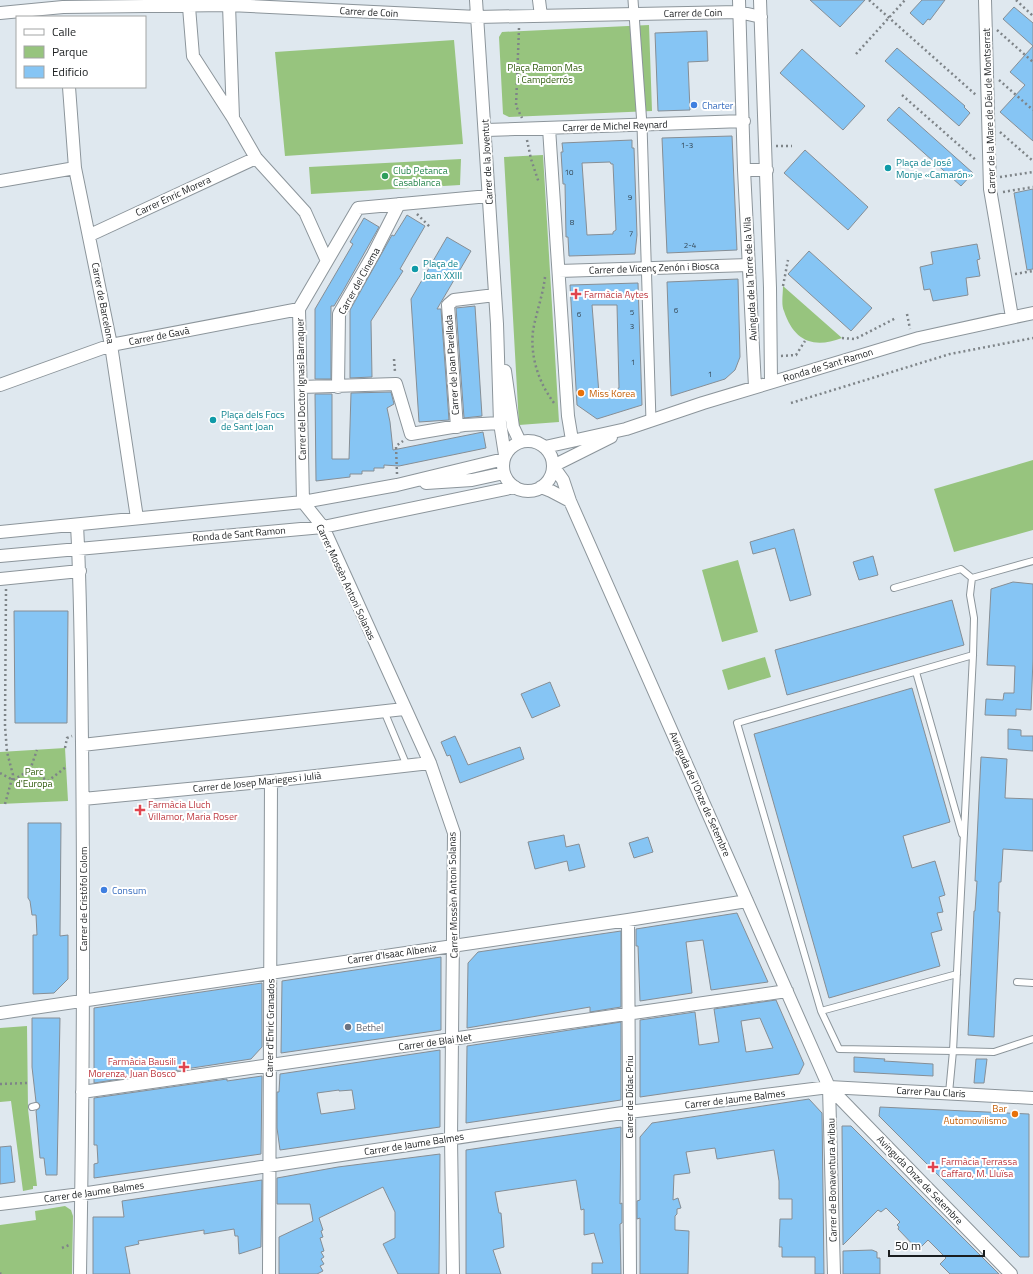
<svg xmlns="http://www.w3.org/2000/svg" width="1033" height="1274" font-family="'Titillium Web',sans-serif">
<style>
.green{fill:#97c47e}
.building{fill:#86c5f4;stroke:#868e95;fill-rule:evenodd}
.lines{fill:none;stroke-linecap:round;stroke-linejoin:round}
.service-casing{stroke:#8c959b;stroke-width:8}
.pedestrian-casing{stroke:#8c959b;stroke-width:11}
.minor-casing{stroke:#8c959b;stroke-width:14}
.path{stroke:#7e8488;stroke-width:2.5;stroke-dasharray:2 3;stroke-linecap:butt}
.service{stroke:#fff;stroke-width:6}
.pedestrian{stroke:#fff;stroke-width:9}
.minor{stroke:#fff;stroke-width:12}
.shop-dot{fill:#3f7fe0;stroke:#fff;stroke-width:1.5}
.culture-dot{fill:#0f9aa8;stroke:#fff;stroke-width:1.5}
.leisure-dot{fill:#2e9e5b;stroke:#fff;stroke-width:1.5}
.health-dot{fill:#e0444e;stroke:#fff;stroke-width:1.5}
.food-dot{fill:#e8710a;stroke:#fff;stroke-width:1.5}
.worship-dot{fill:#6b7280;stroke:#fff;stroke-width:1.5}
.labels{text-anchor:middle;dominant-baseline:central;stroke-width:4;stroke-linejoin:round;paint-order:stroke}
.number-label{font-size:8px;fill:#354754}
.street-label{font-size:10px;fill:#1a1d1f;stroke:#fff}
.park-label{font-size:10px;fill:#315d0d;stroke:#fff}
.shop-label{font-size:10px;fill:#366cbe;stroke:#fff;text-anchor:start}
.culture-label{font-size:10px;fill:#0d838f;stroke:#fff;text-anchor:start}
.leisure-label{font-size:10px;fill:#27864d;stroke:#fff;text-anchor:start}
.health-label{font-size:10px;fill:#be3a42;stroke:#fff;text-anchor:start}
.food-label{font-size:10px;fill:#c56008;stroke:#fff;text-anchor:start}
.worship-label{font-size:10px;fill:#5b616d;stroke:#fff;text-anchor:start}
</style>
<rect width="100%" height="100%" fill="#dfe8ef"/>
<path class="green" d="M 649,25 L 652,111 L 509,117 L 503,114 L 499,37 L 502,32 Z
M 454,40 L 463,144 L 285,156 L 275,52 Z
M 543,155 L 559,422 L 519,425 L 504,157 Z
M 461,159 L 460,185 L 311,194 L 309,167 Z
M 783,286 L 842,338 C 813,349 794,341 784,311 C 781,305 783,294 783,286 Z
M 1033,460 L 1033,530 L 954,552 L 934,489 Z
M 738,560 L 758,632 L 722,642 L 702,570 Z
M 765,657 L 771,677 L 728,690 L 722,670 Z
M 65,748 L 68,801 L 0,804 L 0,752 Z
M 27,1026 L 28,1109 L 37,1186 L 33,1186 L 33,1189 L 23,1191 L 11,1101 L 0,1102 L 0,1028 Z
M 65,1206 L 71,1210 L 73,1216 L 72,1274 L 0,1274 L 0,1225 L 36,1220 L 35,1211 Z"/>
<path class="building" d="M 810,0 L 865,0 L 840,27 Z
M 922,0 L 945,0 L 930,20 L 928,19 L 923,25 L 910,13 Z
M 1014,7 L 1033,23 L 1033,141 L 1000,112 L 1025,85 L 1010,72 L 1033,46 L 1003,19 Z
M 707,31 L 708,61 L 688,62 L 690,110 L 658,111 L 655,33 Z
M 897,48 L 965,106 L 964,107 L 970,113 L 959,126 L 885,61 Z
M 802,49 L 865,106 L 843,130 L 780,73 Z
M 899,107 L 973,173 L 961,186 L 887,120 Z
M 732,136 L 737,250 L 667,253 L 662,138 Z
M 632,140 L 632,148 L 634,148 L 637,235 L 635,254 L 569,256 L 568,237 L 566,237 L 565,184 L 563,184 L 561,152 L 563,152 L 562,143 ZM 610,162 L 611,164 L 613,164 L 616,230 L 613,232 L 613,234 L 587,235 L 582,163 Z
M 805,150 L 868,207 L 848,230 L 784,173 Z
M 1033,189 L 1033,269 L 1027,270 L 1014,193 Z
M 407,215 L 425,226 L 400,269 L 403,271 L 371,321 L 372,377 L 350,378 L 350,310 L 392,235 L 394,236 Z
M 364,218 L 379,227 L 343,291 L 334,306 L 331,306 L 331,379 L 315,379 L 315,309 L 353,244 L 350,242 Z
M 447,237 L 471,251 L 437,309 L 441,309 L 449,420 L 419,422 L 411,299 Z
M 977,244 L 980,259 L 977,260 L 980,276 L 966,278 L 968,295 L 933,301 L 930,289 L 924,290 L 920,267 L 933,264 L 931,252 Z
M 809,251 L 872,308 L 851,331 L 788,274 Z
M 738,279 L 740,357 L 735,370 L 725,379 L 671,396 L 667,282 Z
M 638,283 L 642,405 L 597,419 L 577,405 L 570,285 ZM 592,305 L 617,305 L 619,388 L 599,394 Z
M 475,306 L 482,416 L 464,418 L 456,308 Z
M 391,392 L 394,404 L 387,408 L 390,422 L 393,450 L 483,432 L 486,448 L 399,466 L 384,465 L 384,468 L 374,468 L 374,471 L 362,471 L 362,474 L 350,474 L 350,477 L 316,481 L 315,394 L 332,394 L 332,459 L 349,459 L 351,393 Z
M 794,529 L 811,595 L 790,601 L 775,548 L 753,554 L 750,542 Z
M 873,556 L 878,575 L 859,580 L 853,562 Z
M 1013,582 L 1033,584 L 1033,659 L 1031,710 L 1016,709 L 1016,716 L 985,715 L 986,699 L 1003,700 L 1004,693 L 1014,693 L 1015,666 L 987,665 L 991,589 Z
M 952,600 L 964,645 L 787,695 L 775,650 Z
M 14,611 L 68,611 L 67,723 L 15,723 Z
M 550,682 L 560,706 L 532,718 L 521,694 Z
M 912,688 L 950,822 L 903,836 L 912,868 L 935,861 L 945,895 L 939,897 L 943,912 L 937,913 L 942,930 L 931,933 L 940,966 L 829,998 L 754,734 Z
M 1008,729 L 1021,730 L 1021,736 L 1033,736 L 1033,751 L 1008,749 Z
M 455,736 L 468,765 L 520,747 L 524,759 L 460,783 L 450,755 L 447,756 L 441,742 Z
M 981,757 L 1007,759 L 1005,798 L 1033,799 L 1033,851 L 1003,849 L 1001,882 L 999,882 L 998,912 L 1000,912 L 994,1037 L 968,1035 L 974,911 L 975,911 L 977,881 L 975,881 Z
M 28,823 L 61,823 L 60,936 L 68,935 L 68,979 L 54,993 L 33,994 L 33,935 L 37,935 L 36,915 L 32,915 L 30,901 L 28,898 Z
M 564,835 L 566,847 L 579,844 L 585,867 L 569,871 L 567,861 L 535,869 L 528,842 Z
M 648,837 L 653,852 L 634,858 L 629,843 Z
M 737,913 L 768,982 L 711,990 L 703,940 L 686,942 L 692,993 L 640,1001 L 638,946 L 636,946 L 636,929 Z
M 621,931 L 621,1007 L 590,1012 L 590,1007 L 467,1028 L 468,963 L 478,952 Z
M 441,957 L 441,1030 L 281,1053 L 282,981 Z
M 262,983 L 262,1047 L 251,1059 L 94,1083 L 94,1008 Z
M 776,1000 L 804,1064 L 799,1074 L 640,1097 L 640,1020 L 695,1012 L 699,1045 L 719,1042 L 714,1009 ZM 760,1018 L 773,1048 L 746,1052 L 741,1021 Z
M 32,1018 L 60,1018 L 57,1175 L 46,1175 L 44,1158 L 40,1158 L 36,1111 L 40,1105 L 36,1102 L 32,1067 Z
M 621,1022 L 621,1100 L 466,1123 L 467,1046 Z
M 440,1050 L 440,1127 L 280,1150 L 277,1128 L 277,1092 L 279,1092 L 280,1074 ZM 339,1090 L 339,1091 L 352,1090 L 355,1109 L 321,1114 L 317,1093 Z
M 854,1057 L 885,1059 L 884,1061 L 933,1064 L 933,1076 L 854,1072 Z
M 976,1059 L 987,1059 L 984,1083 L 974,1083 Z
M 262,1076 L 261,1154 L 94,1178 L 94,1164 L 98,1163 L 97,1145 L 94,1145 L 94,1098 L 227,1079 L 227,1081 Z
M 809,1099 L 822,1113 L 824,1274 L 815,1274 L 815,1257 L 782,1257 L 782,1247 L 779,1247 L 780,1219 L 792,1219 L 792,1199 L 779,1199 L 779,1181 L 774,1150 L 717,1159 L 715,1148 L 686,1152 L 690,1173 L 674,1175 L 673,1200 L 678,1198 L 681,1208 L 677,1209 L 677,1214 L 675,1216 L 675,1230 L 689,1231 L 688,1274 L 640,1274 L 640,1218 L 637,1219 L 637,1201 L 640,1200 L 640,1137 L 652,1123 Z
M 880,1107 L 1029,1114 L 1029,1257 L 1020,1257 L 879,1116 Z
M 842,1126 L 851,1126 L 999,1274 L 950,1274 L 940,1264 L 946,1258 L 928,1240 L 918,1250 L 898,1229 L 899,1227 L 897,1225 L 900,1222 L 886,1208 L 881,1212 L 878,1210 L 843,1245 Z
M 621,1127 L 620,1204 L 622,1203 L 622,1223 L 620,1224 L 621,1274 L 592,1274 L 592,1263 L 603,1263 L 594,1233 L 584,1235 L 584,1209 L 581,1210 L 576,1180 L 495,1192 L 499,1213 L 501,1213 L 504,1247 L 493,1250 L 501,1274 L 466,1274 L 466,1150 Z
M 11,1146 L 15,1182 L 0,1184 L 0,1147 Z
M 440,1154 L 439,1274 L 398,1274 L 383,1244 L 395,1238 L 395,1212 L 383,1187 L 319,1218 L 323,1230 L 321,1231 L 323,1237 L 320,1238 L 324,1251 L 321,1252 L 324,1257 L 321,1259 L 324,1264 L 320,1266 L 323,1271 L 317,1274 L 279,1274 L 279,1237 L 313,1221 L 310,1204 L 277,1204 L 277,1178 L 338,1167 Z
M 262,1180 L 261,1247 L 239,1254 L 238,1236 L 235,1236 L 234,1229 L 204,1234 L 204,1230 L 138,1241 L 139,1244 L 125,1247 L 130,1274 L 93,1274 L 93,1217 L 124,1217 L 122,1201 Z
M 872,1250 L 877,1252 L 877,1258 L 880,1258 L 880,1274 L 843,1274 L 843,1251 Z"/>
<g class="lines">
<g class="service-casing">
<path id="service" d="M 894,588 L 961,569 L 972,578 L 1033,561
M 916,672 L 962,834
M 384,711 L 407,766
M 957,974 L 821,1011 L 839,1049 L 953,1051 L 973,655 L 974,618 L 970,595 L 972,578
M 1017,982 L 1033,983
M 821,1011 L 737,723 L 973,655
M 949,1093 L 953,1051 L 994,1052 L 1033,1039
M 32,1107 L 36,1106"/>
</g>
<g class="pedestrian-casing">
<path id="pedestrian" d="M 633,0 L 642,125 L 651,421"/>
</g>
<g class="minor-casing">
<path id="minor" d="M 476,0 L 497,324 L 500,423 L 505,455
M 539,0 L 541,16
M 739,0 L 744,170 L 755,387
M 760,0 L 770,288 L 771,382
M 985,0 L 990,189 L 1012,317
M 229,5 L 233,118
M 189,7 L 193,56 L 233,118 L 256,158 L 305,212 L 327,261
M 0,13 L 63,7 L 229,5 L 477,17 L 739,12 L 761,17
M 69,87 L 75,168 L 111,345 L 137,518
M 549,128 L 568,416 L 572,440
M 486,130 L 744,121
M 744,170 L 767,170
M 0,181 L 75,168
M 90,235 L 256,158
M 559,271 L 749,265
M 505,371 L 513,427 L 520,442
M 0,385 L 111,345 L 299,309
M 301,387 L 396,384 L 411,434 L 464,425 L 500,423
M 338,387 L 339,314 L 373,255 L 399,204
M 457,427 L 448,305 L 454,300 L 495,295
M503 466a25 25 0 1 1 50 0a25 25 0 1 1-50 0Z
M 545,447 L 626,429 L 703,403 L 919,338 L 1033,313
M 553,466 L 563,480 L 570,501 L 829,1087 L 1011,1274
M 553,466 L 611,437
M 426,483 L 472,480 L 504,473
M 541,487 L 551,491 L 570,501
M 303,502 L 323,527 L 430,763 L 454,833 L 451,1138 L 453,1274
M 303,502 L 299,309 L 358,208 L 489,196
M 77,525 C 81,598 81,670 82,743 C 84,920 83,1097 80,1274
M 0,532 L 303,502 L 397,485 L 504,459
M 0,556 L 323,527 L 515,487
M 0,579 L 80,571
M 82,745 L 404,709
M 83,799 L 271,781 L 430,763
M 628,920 L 630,1274
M 0,1013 L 628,920 L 747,901
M 829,1087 L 834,1274
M 82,1092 L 787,991
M 0,1204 L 81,1194 L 629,1112 L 829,1087 L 1033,1098
M 269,1274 L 271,781"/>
</g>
<path class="path" d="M 869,0 L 976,95
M 1016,0 L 1033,16
M 519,28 L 516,106 L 522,118
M 997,30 L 1033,62
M 856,54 L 905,0
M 999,80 L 1033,110
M 902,95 L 977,161
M 1000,132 L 1033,161
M 527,140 L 531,159 L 539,183
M 776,146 L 792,146
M 1000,177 L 1033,172
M 1003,192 L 1033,187
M 417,214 L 431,228
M 1015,274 L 1033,271
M 545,277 C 543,295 536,313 533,331 C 530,357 539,383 554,403
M 783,286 L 788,260
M 907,314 L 910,329
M 842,338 L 855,339 L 896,318
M 781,356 L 796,355 L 805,341
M 394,359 L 395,372
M 791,403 L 950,354 L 1033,338
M 397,474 L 396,446 L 403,441
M 65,748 L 67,738 L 72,736
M 30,770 L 37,750
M 0,773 L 13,780 L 30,770 L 48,781 L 66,767
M 5,804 L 13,775 L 7,752 L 5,726 L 6,589
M 0,1084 L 27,1083
M 62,1248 L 69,1245
M 0,1273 L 1,1274"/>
<use href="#service" class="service"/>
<use href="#pedestrian" class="pedestrian"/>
<use href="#minor" class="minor"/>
</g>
<g class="shop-dot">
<circle cx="694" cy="105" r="4"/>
<circle cx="104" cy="890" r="4"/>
</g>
<g class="culture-dot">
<circle cx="888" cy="168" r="4"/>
<circle cx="415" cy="269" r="4"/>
<circle cx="213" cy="420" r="4"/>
</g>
<circle class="leisure-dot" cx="385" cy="176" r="4"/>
<g class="health-dot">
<path d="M574 288h4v4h4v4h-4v4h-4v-4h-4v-4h4z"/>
<path d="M138 804h4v4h4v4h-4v4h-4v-4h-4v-4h4z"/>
<path d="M182 1061h4v4h4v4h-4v4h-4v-4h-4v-4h4z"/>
<path d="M931 1161h4v4h4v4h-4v4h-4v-4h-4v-4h4z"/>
</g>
<g class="food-dot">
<circle cx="581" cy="393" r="4"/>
<circle cx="1015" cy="1114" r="4"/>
</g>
<circle class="worship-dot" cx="348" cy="1027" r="4"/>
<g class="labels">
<g class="number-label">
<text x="687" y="145">1-3</text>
<text x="569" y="172">10</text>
<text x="630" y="197">9</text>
<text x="572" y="222">8</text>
<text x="631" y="233">7</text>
<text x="690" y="245">2-4</text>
<text x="676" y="310">6</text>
<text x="632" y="312">5</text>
<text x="579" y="314">6</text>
<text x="632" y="326">3</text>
<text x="633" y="362">1</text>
<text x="710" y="374">1</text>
</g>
<g class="street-label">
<text transform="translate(369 12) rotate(3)">Carrer de Coin</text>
<text transform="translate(693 13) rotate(-1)">Carrer de Coin</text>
<text transform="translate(989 111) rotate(-92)">Carrer de la Mare de Déu de Montserrat</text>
<text transform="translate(615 126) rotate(-2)">Carrer de Michel Reynard</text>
<text transform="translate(487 162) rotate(-93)">Carrer de la Joventut</text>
<text transform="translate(173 196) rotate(-25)">Carrer Enric Morera</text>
<text transform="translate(654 268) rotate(-2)">Carrer de Vicenç Zenón i Biosca</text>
<text transform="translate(750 279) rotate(-93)">Avinguda de la Torre de la Vila</text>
<text transform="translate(359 281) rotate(-61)">Carrer del Cinema</text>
<text transform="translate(103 303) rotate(79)">Carrer de Barcelona</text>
<text transform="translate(159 336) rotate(-11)">Carrer de Gavà</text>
<text transform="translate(452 365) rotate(-94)">Carrer de Joan Parellada</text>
<text transform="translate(828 365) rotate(-17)">Ronda de Sant Ramon</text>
<text transform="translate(301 389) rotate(-91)">Carrer del Doctor Ignasi Barraquer</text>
<text transform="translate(239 534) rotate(-5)">Ronda de Sant Ramon</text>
<text transform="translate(346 582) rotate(65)">Carrer Mossèn Antoni Solanas</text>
<text transform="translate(257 782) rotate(-6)">Carrer de Josep Marieges i Julià</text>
<text transform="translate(700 794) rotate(66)">Avinguda de l'Onze de Setembre</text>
<text transform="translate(453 895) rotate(-91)">Carrer Mossèn Antoni Solanas</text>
<text transform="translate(83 899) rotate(-90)">Carrer de Cristòfol Colom</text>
<text transform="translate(392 954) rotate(-8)">Carrer d'Isaac Albeniz</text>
<text transform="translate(270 1028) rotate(-89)">Carrer d'Enric Granados</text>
<text transform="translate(435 1042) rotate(-8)">Carrer de Blai Net</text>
<text transform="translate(931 1092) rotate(3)">Carrer Pau Claris</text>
<text transform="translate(629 1097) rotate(-90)">Carrer de Dídac Priu</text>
<text transform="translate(735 1099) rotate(-7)">Carrer de Jaume Balmes</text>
<text transform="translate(414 1144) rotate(-9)">Carrer de Jaume Balmes</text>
<text transform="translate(832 1180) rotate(-91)">Carrer de Bonaventura Aribau</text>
<text transform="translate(920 1180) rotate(46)">Avinguda Onze de Setembre</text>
<text transform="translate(94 1192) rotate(-8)">Carrer de Jaume Balmes</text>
</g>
<g class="park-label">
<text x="545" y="67">Plaça Ramon Mas<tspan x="545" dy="12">i Campderrós</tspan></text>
<text x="34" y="771">Parc<tspan x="34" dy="12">d'Europa</tspan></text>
</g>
<g class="shop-label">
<text x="702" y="105">Charter</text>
<text x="112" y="890">Consum</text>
</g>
<g class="culture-label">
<text x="896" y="162">Plaça de José<tspan x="896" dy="12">Monje «Camarón»</tspan></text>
<text x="423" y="263">Plaça de<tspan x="423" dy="12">Joan XXIII</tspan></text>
<text x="221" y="414">Plaça dels Focs<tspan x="221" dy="12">de Sant Joan</tspan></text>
</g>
<g class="leisure-label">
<text x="393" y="170">Club Petanca<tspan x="393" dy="12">Casablanca</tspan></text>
</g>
<g class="health-label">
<text x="584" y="294">Farmàcia Aytes</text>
<text x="148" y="804">Farmàcia Lluch<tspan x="148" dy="12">Villamor, Maria Roser</tspan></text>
<text x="176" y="1061" text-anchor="end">Farmàcia Bausili<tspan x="176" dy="12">Morenza, Juan Bosco</tspan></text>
<text x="941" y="1161">Farmàcia Terrassa<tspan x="941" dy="12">Caffaro, M. Lluïsa</tspan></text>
</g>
<g class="food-label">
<text x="589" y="393">Miss Korea</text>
<text x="1007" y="1108" text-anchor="end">Bar<tspan x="1007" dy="12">Automovilismo</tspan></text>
</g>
<g class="worship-label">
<text x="356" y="1027">Bethel</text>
</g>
</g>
<rect x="16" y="16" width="130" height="72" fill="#ffffff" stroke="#a3a5a5"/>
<rect x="24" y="29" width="20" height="6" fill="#ffffff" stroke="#a3a5a5"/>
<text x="52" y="36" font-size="12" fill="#1a1d1f">Calle</text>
<rect x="24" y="46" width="20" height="12" fill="#97c47e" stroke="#a3a5a5"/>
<text x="52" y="56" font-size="12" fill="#1a1d1f">Parque</text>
<rect x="24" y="66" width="20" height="12" fill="#86c5f4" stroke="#a3a5a5"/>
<text x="52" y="76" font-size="12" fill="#1a1d1f">Edificio</text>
<path d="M889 1250v6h95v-6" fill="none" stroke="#1a1d1f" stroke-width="2"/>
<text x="895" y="1250" font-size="12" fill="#1a1d1f" stroke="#ffffff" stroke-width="3" paint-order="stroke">50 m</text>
</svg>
